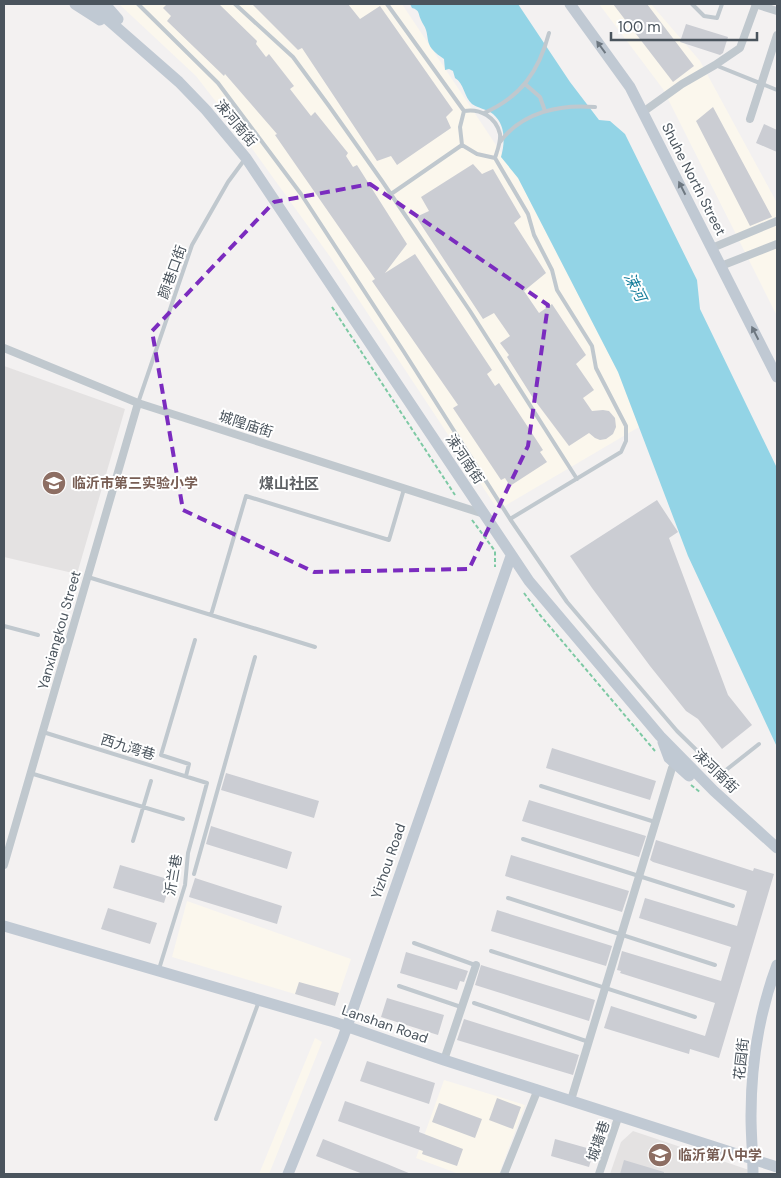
<svg xmlns="http://www.w3.org/2000/svg" width="781" height="1178" font-family="'DM Sans','Noto Sans SC',sans-serif">
<style>
.commercial{fill:#fbf7ed}
.education{fill:#e4e2e2}
.water{fill:#93d4e6}
.building{fill:#cbcdd3}
.lines{fill:none;stroke-linecap:round;stroke-linejoin:round}
.path{stroke:#7dc9a4;stroke-width:2;stroke-dasharray:4 2.5;stroke-linecap:butt}
.lane{stroke:#c0c8ce;stroke-width:4}
.street{stroke:#c0c8ce;stroke-width:8}
.secondary{stroke:#c0c9d3;stroke-width:11}
.oneway{fill:#6d7780}
.marked{fill:none;stroke:#7b2cbf;stroke-width:4;stroke-dasharray:10 6;stroke-linejoin:round}
.labels{text-anchor:middle;dominant-baseline:central;stroke-width:4;stroke-linejoin:round;paint-order:stroke}
.street-label{font-size:14px;fill:#4a545d;stroke:#fff}
.education-label{font-size:14px;font-weight:bold;fill:#785e54;stroke:#fff;text-anchor:start}
.water-label{font-size:15px;font-style:italic;fill:#177e9c;stroke:#fff}
.neighbourhood-label{font-size:15px;font-weight:bold;fill:#5e6165;stroke:#fff}
</style>
<rect width="100%" height="100%" fill="#f3f1f1"/>
<path class="commercial" d="M 119,4 L 402,4 L 518,178 L 618,372 L 639,427 L 498,510 L 331,258 L 251,147 L 196,76 Z
M 599,4 L 651,4 L 700,61 L 777,203 L 777,316 L 663,89 Z
M 187,901 L 351,959 L 335,1006 L 172,957 Z
M 315,1038 L 322,1042 L 269,1174 L 259,1174 Z
M 444,1080 L 525,1105 L 499,1174 L 459,1174 L 416,1158 Z"/>
<path class="education" d="M 4,366 L 125,409 L 77,574 L 4,557 Z
M 633,1131 L 761,1174 L 610,1174 L 621,1142 Z"/>
<path class="water" d="M 410,4 L 518,4 L 570,82 L 599,120 L 610,121 L 625,134 L 697,280 L 700,309 L 777,468 L 777,747 L 688,556 L 618,372 L 518,178 L 501,157 C 505,143 506,125 493,114 C 487,109 477,108 472,104 C 464,97 464,83 455,78 L 453,71 L 449,69 L 445,70 L 444,59 C 440,56 435,53 432,49 C 427,43 428,36 426,30 C 425,26 422,23 421,20 C 418,14 420,10 412,8 Z"/>
<path class="building" d="M 167,4 L 219,4 L 257,41 L 256,44 L 266,57 L 269,54 L 294,86 L 290,89 L 311,116 L 315,112 L 348,153 L 346,156 L 353,167 L 357,165 L 407,244 L 385,273 L 415,254 L 492,370 L 487,374 L 495,386 L 499,383 L 543,450 L 540,452 L 547,462 L 510,486 L 505,478 L 501,480 L 453,408 L 458,405 L 372,281 L 375,279 L 275,135 L 277,134 L 225,74 L 224,76 L 167,21 L 171,16 L 163,8 Z
M 252,4 L 348,4 L 360,19 L 380,6 L 453,110 L 446,117 L 451,128 L 397,165 L 391,156 L 377,161 L 302,48 L 298,50 Z
M 613,4 L 647,4 L 694,66 L 673,82 Z
M 686,24 L 728,37 L 723,53 L 720,55 L 680,42 Z
M 713,107 L 772,217 L 750,226 L 696,121 Z
M 764,124 L 777,130 L 777,152 L 756,143 Z
M 473,164 L 482,174 L 493,169 L 521,217 L 514,223 L 546,273 L 524,291 L 539,313 L 552,304 L 586,355 L 576,364 L 594,390 L 583,398 L 592,411 L 603,410 L 609,411 L 615,418 L 616,427 L 613,434 L 606,439 L 600,440 L 595,438 L 589,433 L 569,446 L 533,398 L 507,357 L 509,355 L 500,343 L 510,336 L 494,313 L 483,319 L 416,217 L 429,211 L 421,197 Z
M 657,500 L 678,532 L 669,538 L 728,695 L 752,725 L 722,749 L 698,719 L 686,711 L 650,666 L 592,588 L 570,556 Z
M 552,748 L 656,781 L 650,800 L 546,768 Z
M 226,773 L 319,801 L 314,818 L 221,790 Z
M 529,800 L 646,836 L 639,857 L 522,821 Z
M 211,826 L 292,852 L 287,869 L 206,844 Z
M 656,840 L 753,871 L 754,868 L 774,874 L 719,1058 L 690,1049 L 689,1054 L 604,1028 L 611,1006 L 705,1036 L 715,1003 L 620,973 L 621,971 L 617,970 L 622,951 L 721,981 L 731,947 L 639,918 L 645,898 L 737,926 L 747,891 L 653,862 L 650,860 Z
M 511,855 L 629,891 L 622,912 L 505,876 Z
M 120,865 L 171,880 L 164,903 L 113,888 Z
M 195,878 L 282,906 L 277,924 L 189,897 Z
M 108,908 L 157,923 L 150,944 L 101,929 Z
M 497,910 L 612,946 L 606,966 L 491,931 Z
M 406,952 L 468,971 L 464,982 L 460,981 L 457,990 L 400,973 Z
M 481,965 L 595,1000 L 589,1021 L 475,985 Z
M 299,982 L 339,993 L 335,1006 L 295,994 Z
M 387,998 L 444,1015 L 438,1035 L 381,1017 Z
M 464,1019 L 579,1055 L 573,1075 L 457,1040 Z
M 367,1061 L 435,1083 L 429,1104 L 360,1081 Z
M 497,1098 L 521,1107 L 513,1129 L 489,1120 Z
M 345,1101 L 420,1127 L 419,1132 L 463,1149 L 457,1166 L 422,1154 L 423,1151 L 338,1121 Z
M 439,1103 L 482,1119 L 475,1138 L 432,1122 Z
M 323,1139 L 387,1164 L 411,1174 L 363,1174 L 316,1156 Z
M 555,1139 L 594,1150 L 589,1167 L 551,1156 Z
M 624,1160 L 664,1172 L 664,1174 L 620,1174 Z"/>
<g class="lines">
<path class="path" d="M 332,307 L 455,495
M 472,520 L 495,551 L 495,567
M 524,593 L 540,615 L 655,751
M 691,785 L 701,793"/>
<path class="lane" d="M 138,4 L 218,83 L 301,194 L 404,352 L 510,519 L 567,602 L 677,731 L 721,774 L 759,744
M 235,4 L 293,57 L 329,106 L 382,181 L 470,311 L 577,479
M 387,4 L 464,111 L 460,127 L 462,145 L 477,154 L 495,158 L 528,214 L 534,235 L 552,270 L 557,290 L 592,346 L 596,368 L 626,426 L 626,441 L 621,452 L 510,519
M 692,4 L 704,16 L 717,18 L 722,4
M 715,65 L 777,90
M 525,84 L 540,97 L 545,111
M 464,111 C 480,108 496,117 500,134 C 501,142 497,151 495,158
M 484,113 C 521,97 539,71 549,33
M 500,142 C 522,112 560,104 595,107
M 391,194 L 462,145
M 138,403 L 192,245 L 228,182 L 245,159
M 88,577 L 315,647
M 211,615 L 246,496 L 389,540 L 404,489
M 4,626 L 38,635
M 43,732 L 207,783 L 188,853 L 185,885 L 159,969
M 30,773 L 183,819
M 186,776 L 189,764 L 161,755 L 195,640
M 541,786 L 655,822
M 523,839 L 733,906
M 133,841 L 151,781
M 194,874 L 255,657
M 508,898 L 715,965
M 414,943 L 475,965
M 491,951 L 695,1017
M 399,986 L 461,1007
M 474,1003 L 589,1042
M 216,1119 L 259,1001"/>
<path class="street" d="M 755,4 L 777,11
M 643,112 L 682,84 L 715,65 L 740,48 L 756,4
M 750,119 L 777,35
M 712,248 L 777,221
M 721,266 L 777,244
M 4,348 L 138,403 L 484,514
M 4,865 L 138,403
M 444,1060 L 476,965
M 571,1100 L 672,768
M 504,1174 L 538,1089
M 599,1174 L 619,1115"/>
<path class="secondary" d="M 75,4 L 100,20
M 90,4 L 179,82 L 206,110 L 246,158 L 529,581 L 660,736 L 714,791 L 777,848
M 105,4 L 118,19
M 570,4 L 630,87 L 777,377
M 663,742 L 669,758 L 689,776
M 4,926 L 334,1022 L 444,1060 L 777,1167
M 288,1174 L 343,1038 L 511,556
M 753,1174 C 753,1155 751,1136 751,1116 C 751,1066 759,1013 777,965"/>
</g>
<defs><path id="oneway-solid" d="M-6-.8H1V-3.2L6.5 0L1 3.2V.8H-6Z" transform="scale(1.25)"/></defs>
<g class="oneway">
<use href="#oneway-solid" transform="translate(601 47) rotate(-126)"/>
<use href="#oneway-solid" transform="translate(682 188) rotate(-117)"/>
<use href="#oneway-solid" transform="translate(755 333) rotate(-117)"/>
</g>
<path class="marked" d="M 370,184 L 548,305 L 528,446 L 469,569 L 314,572 L 183,510 L 152,331 L 274,202 Z"/>
<defs>
<g id="school-disc" transform="scale(1.25)"><circle r="9.5" fill="#8d6e63" stroke="#fff"/><path d="M0-5L7-2L0 1L-7-2ZM-4 1L0 2.5L4 1V4Q0 6-4 4Z" fill="#fff"/></g>
</defs>
<g fill-rule="evenodd">
<use href="#school-disc" x="54" y="483"/>
<use href="#school-disc" x="660" y="1155"/>
</g>
<g class="labels">
<g class="street-label">
<text transform="translate(236 123) rotate(50)">涑河南街</text>
<text transform="translate(694 179) rotate(63)">Shuhe North Street</text>
<text transform="translate(172 272) rotate(-70)">颜巷口街</text>
<text transform="translate(246 424) rotate(18)">城隍庙街</text>
<text transform="translate(465 459) rotate(56)">涑河南街</text>
<text transform="translate(59 630) rotate(-74)">Yanxiangkou Street</text>
<text transform="translate(128 747) rotate(17)">西九湾巷</text>
<text transform="translate(716 771) rotate(44)">涑河南街</text>
<text transform="translate(388 861) rotate(-71)">Yizhou Road</text>
<text transform="translate(173 875) rotate(-80)">沂兰巷</text>
<text transform="translate(385 1024) rotate(19)">Lanshan Road</text>
<text transform="translate(741 1059) rotate(-84)">花园街</text>
<text transform="translate(598 1141) rotate(-71)">城墙巷</text>
</g>
<g class="education-label">
<text x="72" y="483">临沂市第三实验小学</text>
<text x="678" y="1155">临沂第八中学</text>
</g>
<g class="water-label">
<text transform="translate(635 287) rotate(63)">涑河</text>
</g>
<g class="neighbourhood-label">
<text x="289" y="484">煤山社区</text>
</g>
</g>
<rect width="781" height="1178" fill="none" stroke="#4a545d" stroke-width="10"/>
<path d="M611 32v8h146v-8" fill="none" stroke="#4a545d" stroke-width="2.5"/>
<text x="618" y="32" font-size="15" fill="#4a545d" stroke="#ffffff" stroke-width="4" paint-order="stroke">100 m</text>
</svg>
